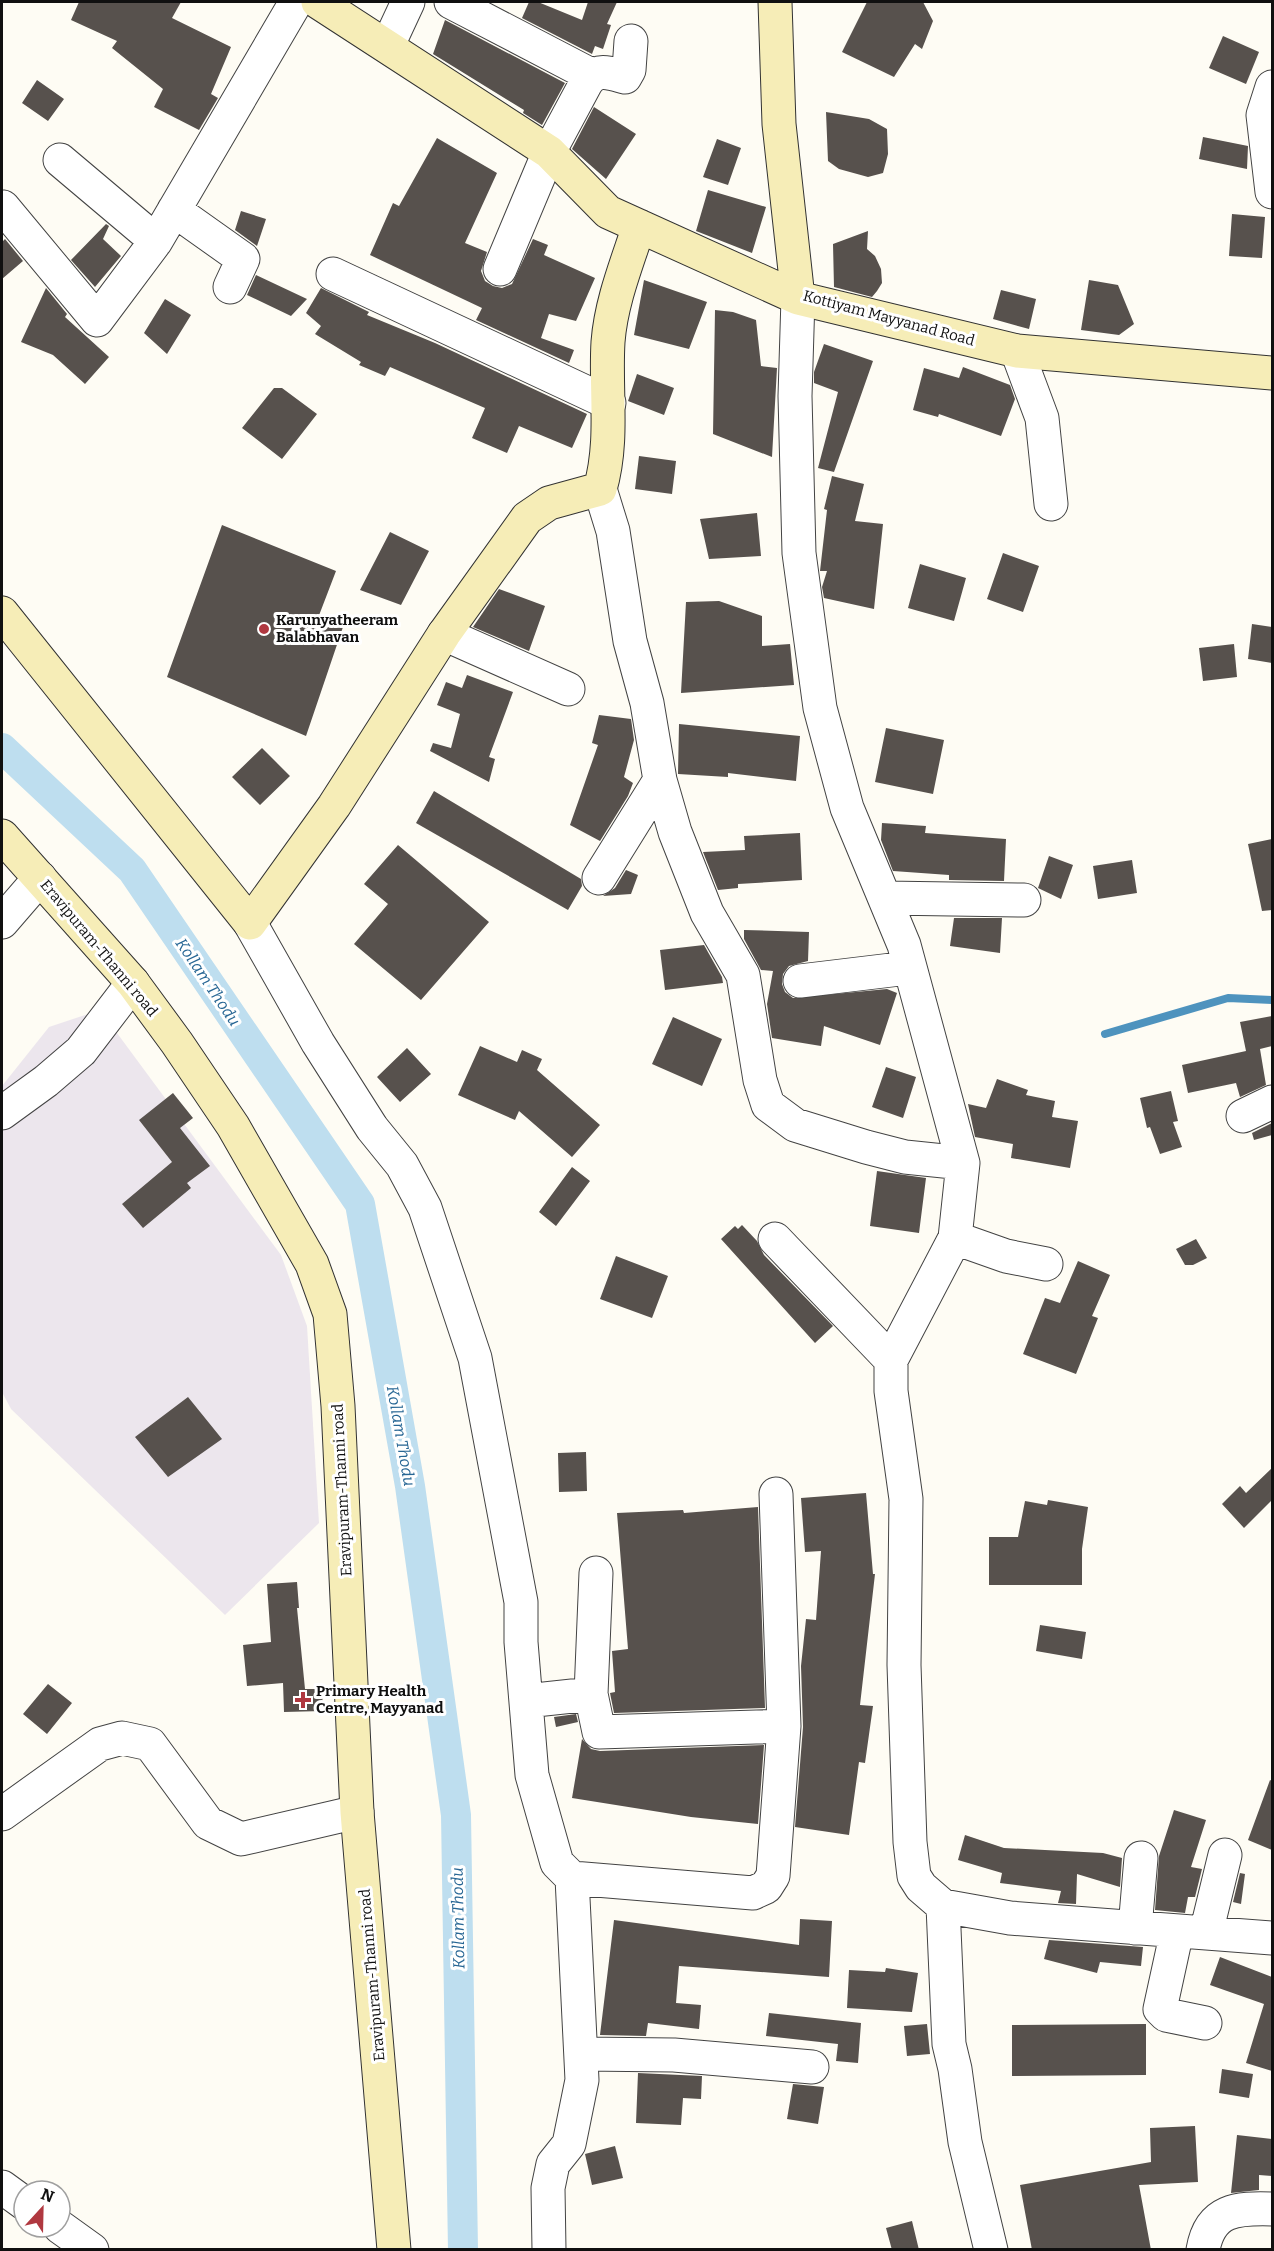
<svg xmlns="http://www.w3.org/2000/svg" width="1274" height="2251" font-family="Bitter,serif">
<style>
.industrial{fill:#ece6ed}
.lines{fill:none;stroke-linecap:round;stroke-linejoin:round}
.stream{stroke:#4e93be;stroke-width:8}
.canal{stroke:#bedeef;stroke-width:30}
.building{fill:#57514d}
.street-casing{stroke:#434343;stroke-width:35}
.secondary-casing{stroke:#323232;stroke-width:35}
.street{stroke:#fff;stroke-width:33}
.secondary{stroke:#f6edb7;stroke-width:33}
.poi-dot{fill:#b03840;stroke:#fff;stroke-width:2}
.labels{text-anchor:middle;dominant-baseline:central;stroke-width:6;stroke-linejoin:round;paint-order:stroke}
.street-label{font-size:15px;fill:#101010;stroke:#fff}
.poi-label{font-size:15px;font-weight:bold;fill:#101010;stroke:#fff;text-anchor:start}
.water-label{font-size:16px;font-style:italic;fill:#276694;stroke:#fff}
</style>
<rect width="100%" height="100%" fill="#fefcf4"/>
<path class="industrial" d="M 100,1010 L 281,1255 L 307,1326 L 319,1523 L 225,1615 L 11,1409 L 2,1392 L 2,1086 L 49,1027 Z"/>
<g class="lines">
<path class="stream" d="M 1105,1034 L 1228,998 L 1272,1000"/>
<path class="canal" d="M 2,748 L 132,870 L 360,1204 L 410,1486 L 456,1815 L 463,2250"/>
</g>
<path class="building" d="M 79,2 L 181,2 L 172,18 L 231,47 L 211,94 L 218,98 L 199,130 L 154,107 L 163,89 L 112,48 L 117,41 L 71,20 Z
M 529,2 L 538,2 L 582,20 L 588,2 L 617,2 L 607,24 L 611,25 L 603,49 L 595,46 L 592,54 L 522,18 Z
M 867,2 L 923,2 L 933,21 L 922,49 L 915,44 L 894,77 L 842,52 Z
M 445,20 L 565,83 L 542,125 L 523,113 L 524,110 L 433,54 Z
M 1223,36 L 1259,52 L 1246,84 L 1209,68 Z
M 37,80 L 64,99 L 48,121 L 22,103 Z
M 594,107 L 636,134 L 606,179 L 572,149 Z
M 826,112 L 869,119 L 887,129 L 888,154 L 883,173 L 868,177 L 839,169 L 828,161 Z
M 1203,137 L 1248,146 L 1247,169 L 1199,159 Z
M 437,138 L 497,173 L 465,243 L 487,252 L 481,271 L 485,281 L 493,286 L 502,288 L 512,284 L 533,239 L 548,245 L 544,255 L 595,278 L 576,321 L 549,314 L 541,338 L 574,350 L 569,363 L 476,320 L 482,308 L 370,255 L 393,203 L 399,206 Z
M 717,139 L 741,148 L 728,185 L 703,177 Z
M 708,190 L 766,207 L 752,253 L 696,231 Z
M 241,211 L 266,219 L 257,246 L 235,230 Z
M 1232,214 L 1265,217 L 1262,258 L 1229,256 Z
M 106,224 L 109,226 L 103,239 L 121,256 L 95,287 L 71,260 Z
M 868,231 L 867,249 L 875,256 L 881,269 L 882,283 L 877,291 L 872,297 L 834,287 L 833,244 Z
M 5,239 L 23,261 L 2,279 L 2,242 Z
M 256,275 L 307,299 L 291,316 L 247,295 Z
M 644,280 L 707,302 L 689,349 L 634,335 Z
M 1089,280 L 1118,285 L 1134,324 L 1119,335 L 1081,330 Z
M 46,288 L 67,314 L 65,317 L 109,357 L 85,384 L 53,355 L 21,342 Z
M 321,288 L 369,312 L 367,315 L 435,343 L 587,414 L 572,448 L 519,426 L 507,453 L 472,438 L 485,408 L 390,367 L 385,376 L 359,365 L 361,362 L 315,334 L 321,326 L 306,313 Z
M 1001,290 L 1036,299 L 1029,329 L 993,319 Z
M 165,299 L 191,315 L 167,354 L 144,333 Z
M 715,310 L 733,312 L 756,320 L 761,366 L 777,368 L 772,457 L 713,434 Z
M 824,344 L 873,361 L 834,472 L 818,468 L 838,392 L 814,383 L 814,372 Z
M 963,367 L 1010,385 L 1015,399 L 1001,436 L 939,414 L 938,417 L 913,410 L 924,368 L 959,378 Z
M 637,374 L 674,388 L 664,415 L 628,401 Z
M 274,388 L 282,388 L 317,414 L 282,459 L 242,428 Z
M 639,456 L 676,461 L 672,494 L 635,489 Z
M 832,476 L 864,484 L 855,521 L 883,524 L 874,609 L 824,598 L 822,587 L 827,571 L 820,571 L 827,510 L 824,509 Z
M 757,513 L 761,556 L 709,559 L 700,519 Z
M 222,525 L 336,571 L 318,618 L 343,627 L 306,736 L 167,677 Z
M 390,532 L 429,551 L 401,605 L 360,590 Z
M 1003,553 L 1039,566 L 1023,612 L 987,599 Z
M 920,564 L 966,578 L 954,621 L 908,608 Z
M 499,589 L 545,606 L 529,651 L 473,627 Z
M 719,601 L 762,616 L 762,646 L 790,644 L 794,685 L 681,693 L 686,602 Z
M 1252,624 L 1272,627 L 1272,663 L 1248,659 Z
M 1234,644 L 1237,677 L 1203,681 L 1199,648 Z
M 467,675 L 513,692 L 489,757 L 495,759 L 489,782 L 430,751 L 433,743 L 451,748 L 460,714 L 437,705 L 446,682 L 462,688 Z
M 599,715 L 631,719 L 634,740 L 624,777 L 633,783 L 628,796 L 600,841 L 570,825 L 598,745 L 592,743 Z
M 679,724 L 800,736 L 796,781 L 728,773 L 728,777 L 678,774 Z
M 886,728 L 944,740 L 933,794 L 875,782 Z
M 262,748 L 290,776 L 260,805 L 232,777 Z
M 434,791 L 581,879 L 582,886 L 568,910 L 416,823 Z
M 882,823 L 926,826 L 925,833 L 1006,839 L 1004,881 L 949,880 L 949,875 L 893,871 L 881,840 Z
M 800,833 L 802,880 L 738,884 L 738,888 L 718,890 L 703,852 L 745,850 L 744,836 Z
M 1272,839 L 1272,910 L 1262,911 L 1248,844 Z
M 398,845 L 489,922 L 421,1000 L 354,944 L 388,904 L 364,884 Z
M 1049,856 L 1073,865 L 1061,899 L 1038,888 Z
M 1132,860 L 1137,893 L 1098,899 L 1093,866 Z
M 626,870 L 638,875 L 631,894 L 603,896 L 615,888 Z
M 954,918 L 1002,918 L 1000,953 L 950,946 Z
M 744,930 L 809,932 L 808,961 L 789,966 L 783,974 L 782,984 L 785,992 L 793,998 L 887,989 L 897,993 L 880,1045 L 824,1026 L 821,1046 L 772,1038 L 767,1004 L 773,971 L 761,970 L 744,939 Z
M 704,945 L 722,977 L 723,983 L 665,990 L 660,950 Z
M 1272,1016 L 1272,1046 L 1260,1049 L 1266,1085 L 1240,1097 L 1236,1083 L 1188,1093 L 1182,1065 L 1246,1051 L 1240,1022 Z
M 673,1017 L 722,1039 L 702,1086 L 652,1064 Z
M 480,1046 L 517,1062 L 522,1050 L 542,1059 L 537,1070 L 600,1125 L 572,1157 L 519,1111 L 515,1120 L 458,1095 Z
M 407,1048 L 431,1074 L 400,1102 L 377,1077 Z
M 886,1067 L 916,1077 L 903,1118 L 872,1107 Z
M 997,1079 L 1028,1090 L 1026,1095 L 1055,1101 L 1052,1117 L 1078,1121 L 1070,1168 L 1011,1158 L 1013,1144 L 975,1137 L 968,1104 L 986,1108 Z
M 1171,1091 L 1178,1121 L 1173,1122 L 1182,1147 L 1160,1154 L 1150,1127 L 1147,1128 L 1140,1098 Z
M 173,1093 L 193,1118 L 180,1128 L 210,1166 L 187,1183 L 191,1188 L 143,1228 L 122,1204 L 172,1162 L 139,1120 Z
M 1272,1123 L 1272,1135 L 1254,1140 L 1252,1133 Z
M 572,1167 L 590,1181 L 556,1226 L 539,1212 Z
M 877,1171 L 926,1178 L 919,1233 L 870,1226 Z
M 742,1225 L 757,1241 L 764,1255 L 833,1326 L 815,1343 L 721,1239 L 735,1226 L 738,1229 Z
M 1196,1239 L 1207,1258 L 1193,1265 L 1185,1265 L 1176,1249 Z
M 616,1256 L 668,1276 L 652,1318 L 600,1299 Z
M 1078,1261 L 1110,1275 L 1092,1316 L 1098,1318 L 1076,1374 L 1023,1354 L 1045,1298 L 1060,1303 Z
M 188,1397 L 222,1439 L 168,1477 L 135,1437 Z
M 586,1452 L 587,1491 L 559,1492 L 558,1453 Z
M 1272,1468 L 1272,1500 L 1244,1528 L 1222,1504 L 1240,1486 L 1246,1493 Z
M 866,1493 L 873,1574 L 875,1574 L 860,1705 L 873,1706 L 865,1763 L 859,1762 L 849,1835 L 795,1827 L 803,1727 L 801,1666 L 806,1619 L 816,1620 L 821,1551 L 805,1552 L 801,1498 Z
M 1048,1500 L 1088,1507 L 1082,1549 L 1082,1585 L 989,1585 L 989,1537 L 1018,1537 L 1025,1501 L 1047,1505 Z
M 758,1507 L 765,1708 L 614,1713 L 610,1693 L 615,1692 L 612,1651 L 628,1649 L 617,1513 L 683,1510 L 684,1513 Z
M 297,1582 L 299,1608 L 297,1608 L 305,1689 L 322,1689 L 323,1711 L 284,1712 L 283,1683 L 247,1686 L 243,1645 L 271,1642 L 267,1584 Z
M 1040,1625 L 1086,1632 L 1082,1659 L 1036,1651 Z
M 48,1684 L 72,1703 L 47,1734 L 23,1714 Z
M 576,1714 L 578,1722 L 556,1727 L 554,1717 Z
M 582,1739 L 591,1749 L 600,1751 L 764,1745 L 758,1824 L 691,1817 L 572,1798 Z
M 1270,1780 L 1272,1781 L 1272,1850 L 1248,1840 Z
M 1174,1810 L 1206,1820 L 1191,1867 L 1202,1869 L 1195,1897 L 1188,1897 L 1185,1913 L 1155,1910 L 1159,1856 Z
M 965,1835 L 1004,1848 L 1103,1853 L 1122,1858 L 1120,1887 L 1077,1874 L 1076,1904 L 1058,1903 L 1061,1891 L 1000,1883 L 1002,1873 L 958,1860 Z
M 1240,1873 L 1245,1874 L 1241,1904 L 1233,1902 Z
M 800,1919 L 832,1921 L 829,1977 L 679,1966 L 676,2003 L 701,2005 L 699,2029 L 648,2023 L 646,2036 L 600,2035 L 614,1920 L 799,1945 Z
M 1049,1940 L 1143,1947 L 1141,1966 L 1100,1962 L 1097,1973 L 1044,1959 Z
M 1220,1957 L 1272,1977 L 1272,2071 L 1246,2063 L 1264,2004 L 1210,1985 Z
M 886,1968 L 918,1973 L 912,2012 L 847,2008 L 849,1970 L 885,1972 Z
M 769,2013 L 861,2023 L 858,2063 L 836,2061 L 838,2044 L 766,2036 Z
M 927,2024 L 930,2054 L 907,2056 L 904,2026 Z
M 1146,2024 L 1146,2075 L 1012,2076 L 1012,2025 Z
M 1222,2069 L 1253,2074 L 1249,2098 L 1219,2093 Z
M 638,2073 L 702,2076 L 701,2099 L 683,2098 L 681,2125 L 636,2123 Z
M 793,2084 L 824,2087 L 818,2124 L 787,2119 Z
M 1195,2126 L 1198,2182 L 1139,2185 L 1151,2250 L 1032,2250 L 1020,2185 L 1151,2162 L 1150,2128 Z
M 1237,2135 L 1272,2139 L 1272,2176 L 1259,2175 L 1259,2190 L 1231,2193 Z
M 615,2146 L 623,2178 L 592,2185 L 585,2154 Z
M 912,2221 L 919,2250 L 892,2250 L 886,2228 Z"/>
<g class="lines">
<g class="street-casing">
<path id="street" d="M 451,2 L 591,75
M 388,45 L 408,2
M 1272,87 L 1263,115 L 1272,192
M 60,160 L 156,241 L 296,2
M 3,207 L 97,320 L 156,241
M 174,210 L 243,259 L 230,287
M 500,269 L 549,152 L 586,83 C 596,67 610,73 625,77 L 629,70 L 631,41
M 333,274 L 609,403
M 798,298 L 795,396 L 799,553 L 820,708 L 847,808 L 904,945 L 963,1163 L 955,1238 L 1006,1256 L 1046,1264
M 1017,351 L 1042,418 L 1051,504
M 600,489 L 613,531 L 630,641 L 647,703 L 660,780 L 675,832 L 707,913 L 743,975 L 760,1080 L 768,1105 L 795,1125 L 866,1147 L 905,1157 L 963,1163
M 444,634 L 568,689
M 599,878 L 660,780
M 885,898 L 1024,900
M 2,922 L 40,878
M 250,923 L 318,1043 L 372,1128 L 402,1165 L 425,1208 L 475,1358 L 521,1602 L 521,1642 L 532,1775 L 557,1863 L 572,1878 L 582,2080 L 569,2144 L 553,2164 L 548,2188 L 549,2250
M 800,981 L 908,968
M 2,1113 L 46,1081 L 81,1051 L 133,983
M 1243,1116 L 1272,1102
M 775,1239 L 891,1360 L 891,1391 L 906,1499 L 904,1665 L 910,1842 L 914,1876 L 921,1887 L 943,1906 L 1010,1918 L 1272,1938
M 891,1360 L 955,1238
M 596,1573 L 591,1694 L 599,1732 L 784,1726
M 526,1701 L 591,1694
M 2,1814 L 100,1744 L 122,1738 L 150,1744 L 208,1823 L 241,1839 L 357,1812
M 572,1878 L 753,1893 L 766,1887 L 773,1876 L 784,1726 L 776,1494
M 943,1906 L 949,2044 L 955,2069 L 965,2142 L 991,2250
M 1135,1928 L 1141,1858
M 1177,1931 L 1160,2009 L 1166,2015 L 1205,2023
M 1206,1933 L 1225,1855
M 582,2054 L 674,2055 L 812,2067
M 2,2187 L 24,2203
M 60,2227 L 92,2250
M 1203,2250 C 1210,2209 1237,2208 1272,2209"/>
</g>
<g class="secondary-casing">
<path id="secondary" d="M 318,2 L 549,152 L 608,212 L 798,298
M 775,2 L 779,124 L 798,298 L 1017,351 L 1272,373
M 2,613 L 250,923 L 334,806 L 444,634 L 527,518 L 549,503 L 600,489 C 614,441 605,391 608,342 C 611,302 627,263 639,226
M 2,836 L 133,983 L 177,1043 L 233,1126 L 312,1264 L 330,1314 L 338,1406 L 357,1812 L 394,2250"/>
</g>
<use href="#street" class="street"/>
<use href="#secondary" class="secondary"/>
</g>
<g class="poi-dot">
<circle cx="264" cy="629" r="6"/>
<path d="M300 1691h6v6h6v6h-6v6h-6v-6h-6v-6h6z"/>
</g>
<g class="labels">
<g class="street-label">
<text transform="translate(889 318) rotate(15)">Kottiyam Mayyanad Road</text>
<text transform="translate(99 948) rotate(50)">Eravipuram-Thanni road</text>
<text transform="translate(342 1490) rotate(-93)">Eravipuram-Thanni road</text>
<text transform="translate(372 1975) rotate(-95)">Eravipuram-Thanni road</text>
</g>
<g class="poi-label">
<text x="276" y="620">Karunyatheeram<tspan x="276" dy="17">Balabhavan</tspan></text>
<text x="316" y="1691">Primary Health<tspan x="316" dy="17">Centre, Mayyanad</tspan></text>
</g>
<g class="water-label">
<text transform="translate(208 982) rotate(56)">Kollam Thodu</text>
<text transform="translate(401 1436) rotate(80)">Kollam Thodu</text>
<text transform="translate(458 1918) rotate(-91)">Kollam Thodu</text>
</g>
</g>
<rect width="1274" height="2251" fill="none" stroke="#101010" stroke-width="6"/>
<g transform="translate(42 2209) rotate(22)"><circle r="28" fill="#ffffff" stroke="#9f9f9f" stroke-width="1.5"/>
<path d="M0-4.5L10 22L0 15L-10 22Z" fill="#b03840"/>
<text y="-9" font-size="16" font-weight="bold" text-anchor="middle" fill="#101010">N</text>
</g>
</svg>
